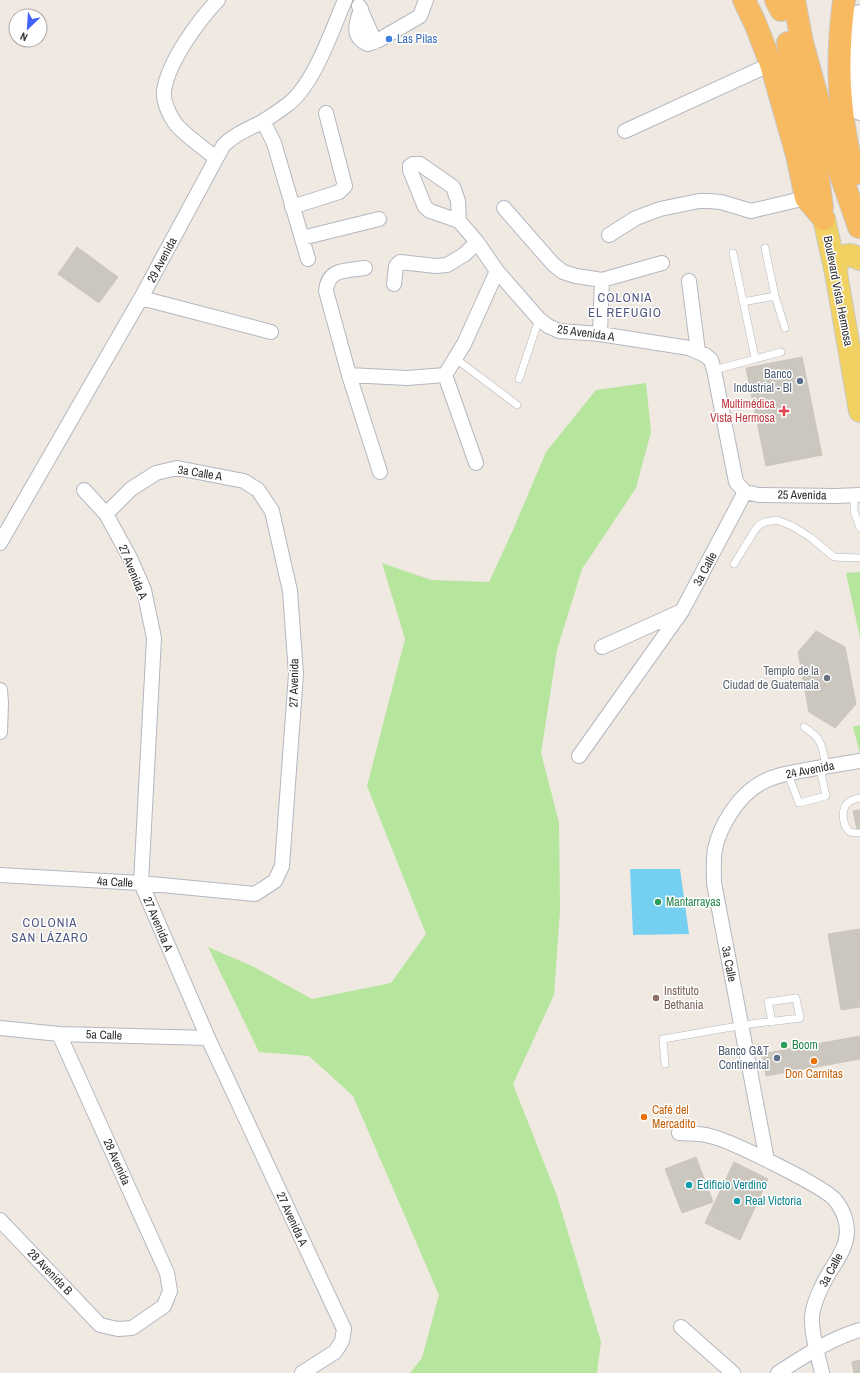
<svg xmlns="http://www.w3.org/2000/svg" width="860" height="1373" font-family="'Archivo Narrow',sans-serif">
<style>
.green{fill:#b6e59e}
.water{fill:#75cff0}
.building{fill:#cbc7bf;stroke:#cbc5ba}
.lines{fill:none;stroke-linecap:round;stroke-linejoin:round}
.service-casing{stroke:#b4b7c1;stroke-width:8}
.minor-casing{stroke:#b4b7c1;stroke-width:16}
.tertiary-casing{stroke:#b4b7c1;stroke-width:20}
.primary-casing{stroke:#c9c9c9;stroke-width:24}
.trunk-casing{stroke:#c9c9c9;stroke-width:24}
.service{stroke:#fff;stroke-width:7}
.minor{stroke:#fff;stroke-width:14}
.tertiary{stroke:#fff;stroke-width:18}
.primary{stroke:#f2d163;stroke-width:22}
.trunk{stroke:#f8ba60;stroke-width:22}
.shop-dot{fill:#3f7fe0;stroke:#fff;stroke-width:1.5}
.service-dot{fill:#5c6f8a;stroke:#fff;stroke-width:1.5}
.health-dot{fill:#e0444e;stroke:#fff;stroke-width:1.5}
.worship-dot{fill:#6b7280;stroke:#fff;stroke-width:1.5}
.leisure-dot{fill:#2e9e5b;stroke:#fff;stroke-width:1.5}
.education-dot{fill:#8d6e63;stroke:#fff;stroke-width:1.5}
.food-dot{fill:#e8710a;stroke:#fff;stroke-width:1.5}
.culture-dot{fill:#0f9aa8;stroke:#fff;stroke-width:1.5}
.labels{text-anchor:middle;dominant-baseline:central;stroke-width:3;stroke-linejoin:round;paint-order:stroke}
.shop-label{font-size:12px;fill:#366cbe;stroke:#fff;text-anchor:start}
.street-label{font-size:12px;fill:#2e2e2e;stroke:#fff}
.service-label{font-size:12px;fill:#4e5e75;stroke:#fff;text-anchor:end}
.health-label{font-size:12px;fill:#be3a42;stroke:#fff;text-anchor:end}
.worship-label{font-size:12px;fill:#5b616d;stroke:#fff;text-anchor:end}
.leisure-label{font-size:12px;fill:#27864d;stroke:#fff;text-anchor:start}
.education-label{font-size:12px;fill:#785e54;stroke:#fff;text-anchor:start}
.food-label{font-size:12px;fill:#c56008;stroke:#fff}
.culture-label{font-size:12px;fill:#0d838f;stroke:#fff;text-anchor:start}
.neighbourhood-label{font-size:13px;letter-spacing:1px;fill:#4d5680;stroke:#fff}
</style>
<rect width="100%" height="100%" fill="#efe9e1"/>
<path class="green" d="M 646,383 L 651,432 L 636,488 L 582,569 L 557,650 L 541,753 L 559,822 L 560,910 L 554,995 L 513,1084 L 557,1196 L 601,1342 L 597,1373 L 410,1373 L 422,1358 L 439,1295 L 353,1096 L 309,1056 L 259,1052 L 208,947 L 254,967 L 312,999 L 391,983 L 426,934 L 367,786 L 405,639 L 382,563 L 431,580 L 489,582 L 513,530 L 546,452 L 596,390 Z
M 860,572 L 860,638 L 846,573 Z
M 860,725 L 860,754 L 853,727 Z"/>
<path class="water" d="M 630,869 L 680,869 L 689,934 L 633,935 Z"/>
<path class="building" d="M 77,247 L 118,277 L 99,303 L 58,274 Z
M 802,357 L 822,455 L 766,466 L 746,368 Z
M 816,631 L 845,647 L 856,704 L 835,728 L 809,712 L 798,652 Z
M 860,810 L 860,829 L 857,829 L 853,811 Z
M 860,929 L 860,1007 L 841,1010 L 828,934 Z
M 860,1036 L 860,1059 L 766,1076 L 762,1054 Z
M 696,1157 L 713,1202 L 682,1213 L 665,1169 Z
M 734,1162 L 768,1179 L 740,1240 L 705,1223 Z
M 860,1360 L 860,1373 L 854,1373 L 852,1362 Z"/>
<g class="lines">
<g class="service-casing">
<path id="service" d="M 765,248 L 775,296
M 733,253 L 755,358
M 743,302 L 775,296 L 785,328
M 456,359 L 517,405
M 714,370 L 781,352
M 519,379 L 539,319
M 854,496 L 854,511 L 860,528
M 734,564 L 755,530 L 759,525 L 765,522 L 777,520 L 792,526 L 810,537 L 834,557 L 860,558
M 804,727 C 823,739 822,746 826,767
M 788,774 L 799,803 L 826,796 L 820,768
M 860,798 C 854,799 850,800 846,805 C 841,812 843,827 850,832 C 853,833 857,833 860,833
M 665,1064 L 663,1039 C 688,1035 713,1030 739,1026 C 759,1022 780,1021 800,1018 L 796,998 L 768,1002 L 772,1022"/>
</g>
<g class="minor-casing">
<path id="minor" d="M 359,6 L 375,42
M 361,9 C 356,23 351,37 368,44 L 379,40 L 420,16 L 426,0
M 263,121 L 274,143 L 308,259
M 625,131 L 771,64
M 216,158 C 207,151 180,131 175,123 C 169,114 163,101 164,91 C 168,62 198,21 218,0
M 292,207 L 339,192 L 345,186 L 326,113
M 504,208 L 553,264 L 563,272 L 576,276 L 602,280 L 662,263
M 459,221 L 458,201 L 453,187 L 420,164 L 413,164 L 410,166 L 410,170 L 425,207 L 430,211 L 459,221 L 477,242 L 497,271 L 539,319 L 548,326 L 559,331 L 600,334 L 689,348 L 705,355 L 711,360 L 714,370 L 736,482 L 745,492
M 609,235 L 636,218 L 660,209 L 699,201 L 709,201 L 721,202 L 751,211 L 806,198
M 302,238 L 379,219
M 365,268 C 346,271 328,268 326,291 L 349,375 L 380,472
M 689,281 L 698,352
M 394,284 L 396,266 L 400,262 L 436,266 L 447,265 L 465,254 L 477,242
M 141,298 L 271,332
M 600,334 L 602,280
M 349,375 L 407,378 L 445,375
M 476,463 L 445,375 L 464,344 L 497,271
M 84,490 L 106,514 L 130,558 L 144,590 L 154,638 L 141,883 L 208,1038 L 344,1329 L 342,1341 L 335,1352 L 302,1373
M 745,492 L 759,495 L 835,496 L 860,495
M 0,543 L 141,298 L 223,146 C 233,135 248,129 262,122 C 270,117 279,111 287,105 C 314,85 332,30 345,0
M 602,647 L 682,611
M 0,690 L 1,703 L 0,732
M 579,756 L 682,611 L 745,492
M 0,875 L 141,883 L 255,894 L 275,881 L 282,866 L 296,674 L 290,591 L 272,511 L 258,490 L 244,481 L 177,468 L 156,473 L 131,489 L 106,514
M 0,1028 L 59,1034 L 208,1038
M 679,1133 C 689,1134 700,1133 710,1136 C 729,1140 826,1187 836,1201 C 843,1210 847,1221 847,1232 C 846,1252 831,1267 823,1284 C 818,1294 813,1305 812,1316 C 811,1334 818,1355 822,1373
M 767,1160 L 714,883 C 714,872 713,861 715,849 C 720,825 739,795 761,783 C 774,775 791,773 805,770 C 824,767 842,764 860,761
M 0,1220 L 100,1325 L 118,1329 L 132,1328 L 164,1306 L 170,1291 L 167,1273 L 59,1034
M 681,1327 L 733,1373
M 778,1373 C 804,1356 830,1339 860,1330"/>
</g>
<g class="tertiary-casing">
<path id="tertiary" d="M 860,14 C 854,46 855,79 860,111"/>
</g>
<g class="primary-casing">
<path id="primary" d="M 824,219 L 836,273 L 860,411
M 836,273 L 837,263 L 844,256 L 851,255 L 860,259"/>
</g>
<g class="trunk-casing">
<path id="trunk" d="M 744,0 L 755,23 L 771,64 L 797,155 L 806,198 L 824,219
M 776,0 L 781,10
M 794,0 L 802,42 L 830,144 L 859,227
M 844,0 C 836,61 838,114 854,174
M 788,43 L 818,178 L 822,207"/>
</g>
<use href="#service" class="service"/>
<use href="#minor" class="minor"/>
<use href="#tertiary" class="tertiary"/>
<use href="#primary" class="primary"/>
<use href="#trunk" class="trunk"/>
</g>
<circle class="shop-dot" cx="389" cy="39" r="4"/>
<g class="service-dot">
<circle cx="800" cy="381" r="4"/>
<circle cx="777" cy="1058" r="4"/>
</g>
<path class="health-dot" d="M782 405h4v4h4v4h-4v4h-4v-4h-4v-4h4z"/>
<circle class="worship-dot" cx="827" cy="678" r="4"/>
<g class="leisure-dot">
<circle cx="658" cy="902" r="4"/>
<circle cx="784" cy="1045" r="4"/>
</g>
<circle class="education-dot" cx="656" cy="998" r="4"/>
<g class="food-dot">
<circle cx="814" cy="1061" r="4"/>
<circle cx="644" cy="1117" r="4"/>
</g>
<g class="culture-dot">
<circle cx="689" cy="1185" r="4"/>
<circle cx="737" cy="1201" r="4"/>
</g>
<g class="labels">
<g class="shop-label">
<text x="397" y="39">Las Pilas</text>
</g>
<g class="street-label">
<text transform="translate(162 260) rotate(-62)">29 Avenida</text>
<text transform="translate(838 291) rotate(79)">Boulevard Vista Hermosa</text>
<text transform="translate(586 333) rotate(8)">25 Avenida A</text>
<text transform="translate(200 473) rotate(9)">3a Calle A</text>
<text transform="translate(802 495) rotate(1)">25 Avenida</text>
<text transform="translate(705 569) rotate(-62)">3a Calle</text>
<text transform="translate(133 572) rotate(68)">27 Avenida A</text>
<text transform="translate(294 683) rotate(-89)">27 Avenida</text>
<text transform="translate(810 770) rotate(-11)">24 Avenida</text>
<text transform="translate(115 882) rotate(3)">4a Calle</text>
<text transform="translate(158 924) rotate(67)">27 Avenida A</text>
<text transform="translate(729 964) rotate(79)">3a Calle</text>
<text transform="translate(104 1035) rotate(2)">5a Calle</text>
<text transform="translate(117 1162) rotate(66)">28 Avenida</text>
<text transform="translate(292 1219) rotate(65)">27 Avenida A</text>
<text transform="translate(831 1270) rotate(-62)">3a Calle</text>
<text transform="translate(50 1272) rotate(46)">28 Avenida B</text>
</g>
<g class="service-label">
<text x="792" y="374">Banco<tspan x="792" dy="14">Industrial - BI</tspan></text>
<text x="769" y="1051">Banco G&amp;T<tspan x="769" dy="14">Continental</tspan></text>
</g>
<g class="health-label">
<text x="775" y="404">Multimédica<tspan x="775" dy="14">Vista Hermosa</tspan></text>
</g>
<g class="worship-label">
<text x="819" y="671">Templo de la<tspan x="819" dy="14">Ciudad de Guatemala</tspan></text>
</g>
<g class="leisure-label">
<text x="666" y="902">Mantarrayas</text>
<text x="792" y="1045">Boom</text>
</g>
<g class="education-label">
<text x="664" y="991">Instituto<tspan x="664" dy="14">Bethania</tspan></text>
</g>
<g class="food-label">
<text x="814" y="1074">Don Carnitas</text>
<text x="652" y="1110" text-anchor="start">Café del<tspan x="652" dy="14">Mercadito</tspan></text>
</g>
<g class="culture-label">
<text x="697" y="1185">Edificio Verdino</text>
<text x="745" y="1201">Real Victoria</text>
</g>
<g class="neighbourhood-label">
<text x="625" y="297">COLONIA<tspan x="625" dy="15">EL REFUGIO</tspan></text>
<text x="50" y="922">COLONIA<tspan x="50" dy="15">SAN LÁZARO</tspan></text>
</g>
</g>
<g transform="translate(28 28) rotate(205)"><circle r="19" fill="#ffffff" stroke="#ababab"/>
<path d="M0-3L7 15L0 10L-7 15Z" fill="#4264fb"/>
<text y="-6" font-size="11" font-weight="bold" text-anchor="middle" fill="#2e2e2e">N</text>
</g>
</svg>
